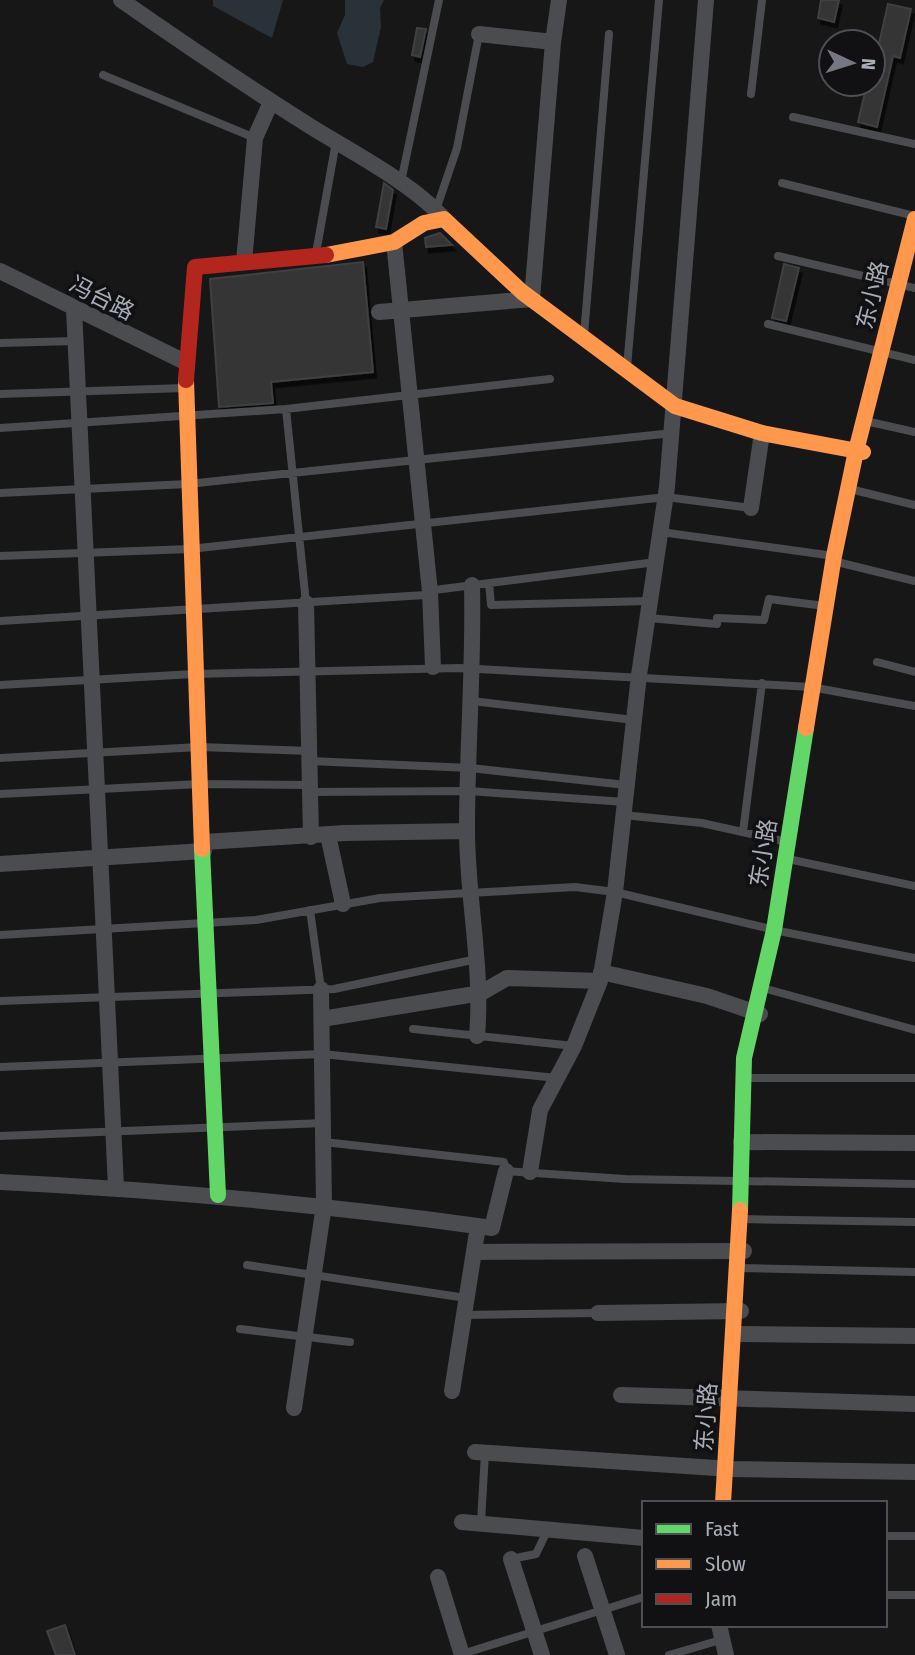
<svg xmlns="http://www.w3.org/2000/svg" width="915" height="1655" font-family="'Fira Sans Condensed','Noto Sans SC',sans-serif">
<style>
.water{fill:#2a3239}
.building{fill:#353536;stroke:#3f4043;stroke-width:2;filter:url(#shadow)}
.lines{fill:none;stroke-linecap:round;stroke-linejoin:round}
.lane{stroke:#4b4c50;stroke-width:8}
.street{stroke:#4b4c50;stroke-width:16}
.fast{stroke:#63d668;stroke-width:16}
.slow{stroke:#ff974d;stroke-width:16}
.jam{stroke:#b3261e;stroke-width:16}
.labels{text-anchor:middle;dominant-baseline:central;stroke-width:7;stroke-linejoin:round;paint-order:stroke}
.street-label{font-size:23px;fill:#a8adb8;stroke:#111113}
</style>
<defs>
<filter id="shadow"><feDropShadow dx="3" dy="5.5" stdDeviation="0" flood-color="#0009"/></filter>
</defs>
<rect width="100%" height="100%" fill="#171717"/>
<path class="water" d="M 213,0 L 283,0 L 272,38 L 213,6 Z
M 345,0 L 384,0 L 380,8 L 381,27 L 373,62 L 363,67 L 347,64 L 337,33 L 345,15 Z"/>
<path class="building" d="M 821,0 L 839,0 L 834,22 L 818,18 Z
M 888,4 L 911,9 L 900,58 L 893,56 L 877,127 L 858,122 L 867,84 L 873,84 L 873,70 Z
M 417,28 L 426,29 L 420,57 L 412,55 Z
M 384,183 L 393,190 L 386,229 L 376,227 Z
M 440,233 L 452,245 L 426,247 L 425,238 Z
M 363,262 L 373,372 L 271,382 L 273,403 L 219,407 L 210,279 Z
M 784,264 L 799,268 L 786,321 L 772,318 Z
M 65,1625 L 75,1655 L 56,1655 L 47,1631 Z"/>
<g class="lines">
<path class="lane" d="M 103,75 L 255,138
M 751,94 L 762,0
M 793,117 L 915,144
M 401,182 L 439,0
M 782,183 L 915,216
M 436,210 L 457,148 L 479,34
M 316,253 L 336,142
M 778,256 L 915,288
M 768,324 L 915,360
M 584,335 L 609,34
M 0,343 L 76,341
M 627,367 L 659,0
M 0,394 L 185,388
M 286,409 L 306,603
M 870,422 L 915,432
M 0,428 L 286,409 L 550,379
M 850,489 L 915,505
M 0,493 L 188,484 L 673,433
M 661,532 L 834,556
M 0,556 L 190,549 L 666,497 L 751,508
M 833,561 L 915,581
M 489,583 L 491,605 L 650,601
M 648,618 L 717,624 L 717,618 L 764,620 L 769,599 L 825,606
M 0,621 L 426,595 L 434,590 L 656,562
M 877,662 L 915,672
M 0,685 L 194,674 L 459,668 L 811,687 L 915,706
M 472,701 L 634,720
M 0,758 L 199,747 L 310,751
M 310,761 L 470,768 L 626,785
M 310,792 L 469,791 L 625,802
M 0,794 L 200,784 L 310,785
M 623,815 L 702,823 L 787,842
M 743,832 L 762,683
M 788,859 L 915,886
M 310,910 L 321,989
M 0,935 L 256,920 L 380,898 L 575,887 L 615,892 L 779,931 L 915,958
M 763,988 L 915,1030
M 0,1001 L 334,989 L 477,959
M 413,1029 L 574,1046
M 0,1067 L 322,1054 L 557,1078
M 743,1078 L 915,1078
M 0,1136 L 324,1123
M 324,1142 L 504,1162 L 506,1171 L 625,1179 L 915,1184
M 740,1219 L 915,1222
M 247,1265 L 466,1298
M 740,1268 L 915,1272
M 464,1315 L 598,1313
M 240,1329 L 350,1342
M 481,1522 L 485,1453
M 885,1536 L 915,1536
M 511,1559 L 536,1554 L 548,1529
M 885,1595 L 915,1595
M 462,1654 L 644,1597
M 669,1655 L 724,1639"/>
<path class="street" d="M 121,0 C 184,44 248,87 313,128 C 352,152 415,185 444,219
M 479,34 L 553,42
M 394,242 L 430,592 L 433,667
M 244,262 L 255,138 L 271,102
M 0,271 L 185,362
M 74,309 L 116,1187
M 379,312 L 532,299 L 553,42 L 559,0
M 751,508 L 762,433
M 472,585 C 474,667 467,747 467,829 C 467,899 483,966 477,1036
M 306,603 L 311,837
M 328,835 L 343,904
M 204,842 L 345,833 L 467,831
M 0,864 L 204,851
M 601,972 L 707,996 L 760,1014
M 322,1019 L 481,993 L 507,978 L 600,981
M 741,1142 L 915,1143
M 530,1172 L 540,1110 L 574,1046 L 600,981 L 615,892 L 639,675 L 667,487 L 706,0
M 0,1182 C 165,1190 328,1205 492,1228 L 506,1171
M 474,1252 L 744,1251
M 598,1313 L 741,1311
M 734,1334 L 915,1336
M 452,1391 L 478,1226
M 621,1395 L 915,1404
M 294,1408 L 324,1205 L 321,989
M 475,1452 L 731,1469 L 915,1472
M 462,1522 L 644,1538
M 585,1556 L 617,1655
M 511,1559 L 542,1655
M 438,1577 L 462,1655
M 719,1625 L 726,1655"/>
<path class="fast" d="M 202,849 L 218,1195
M 740,1210 L 744,1058 L 774,930 L 806,728"/>
<path class="slow" d="M 326,255 L 394,242 L 424,223 L 444,219 L 522,292 L 675,406 L 762,433 L 863,452
M 186,380 L 202,849
M 806,728 L 834,556 L 856,451 L 915,219
M 723,1503 L 740,1210"/>
<path class="jam" d="M 186,380 L 195,267 L 326,255"/>
</g>
<g class="labels">
<g class="street-label">
<text transform="translate(872 295) rotate(-76)">东小路</text>
<text transform="translate(102 298) rotate(27)">冯台路</text>
<text transform="translate(763 853) rotate(-81)">东小路</text>
<text transform="translate(706 1417) rotate(-86)">东小路</text>
</g>
</g>
<rect x="642" y="1501" width="245" height="126" fill="#111113" stroke="#4d4f55" stroke-width="2"/>
<rect x="656" y="1524" width="35" height="10" fill="#63d668" stroke="#4d4f55" stroke-width="2"/>
<text x="705" y="1536" font-size="21" fill="#a8adb8">Fast</text>
<rect x="656" y="1559" width="35" height="10" fill="#ff974d" stroke="#4d4f55" stroke-width="2"/>
<text x="705" y="1571" font-size="21" fill="#a8adb8">Slow</text>
<rect x="656" y="1594" width="35" height="10" fill="#b3261e" stroke="#4d4f55" stroke-width="2"/>
<text x="705" y="1606" font-size="21" fill="#a8adb8">Jam</text>
<g transform="translate(852 63) rotate(94)"><circle r="33" fill="#111113" stroke="#4d4f55" stroke-width="2"/>
<path d="M0-5L12 26L0 18L-12 26Z" fill="#757880"/>
<text y="-10" font-size="19" font-weight="bold" text-anchor="middle" fill="#a8adb8">N</text>
</g>
</svg>
